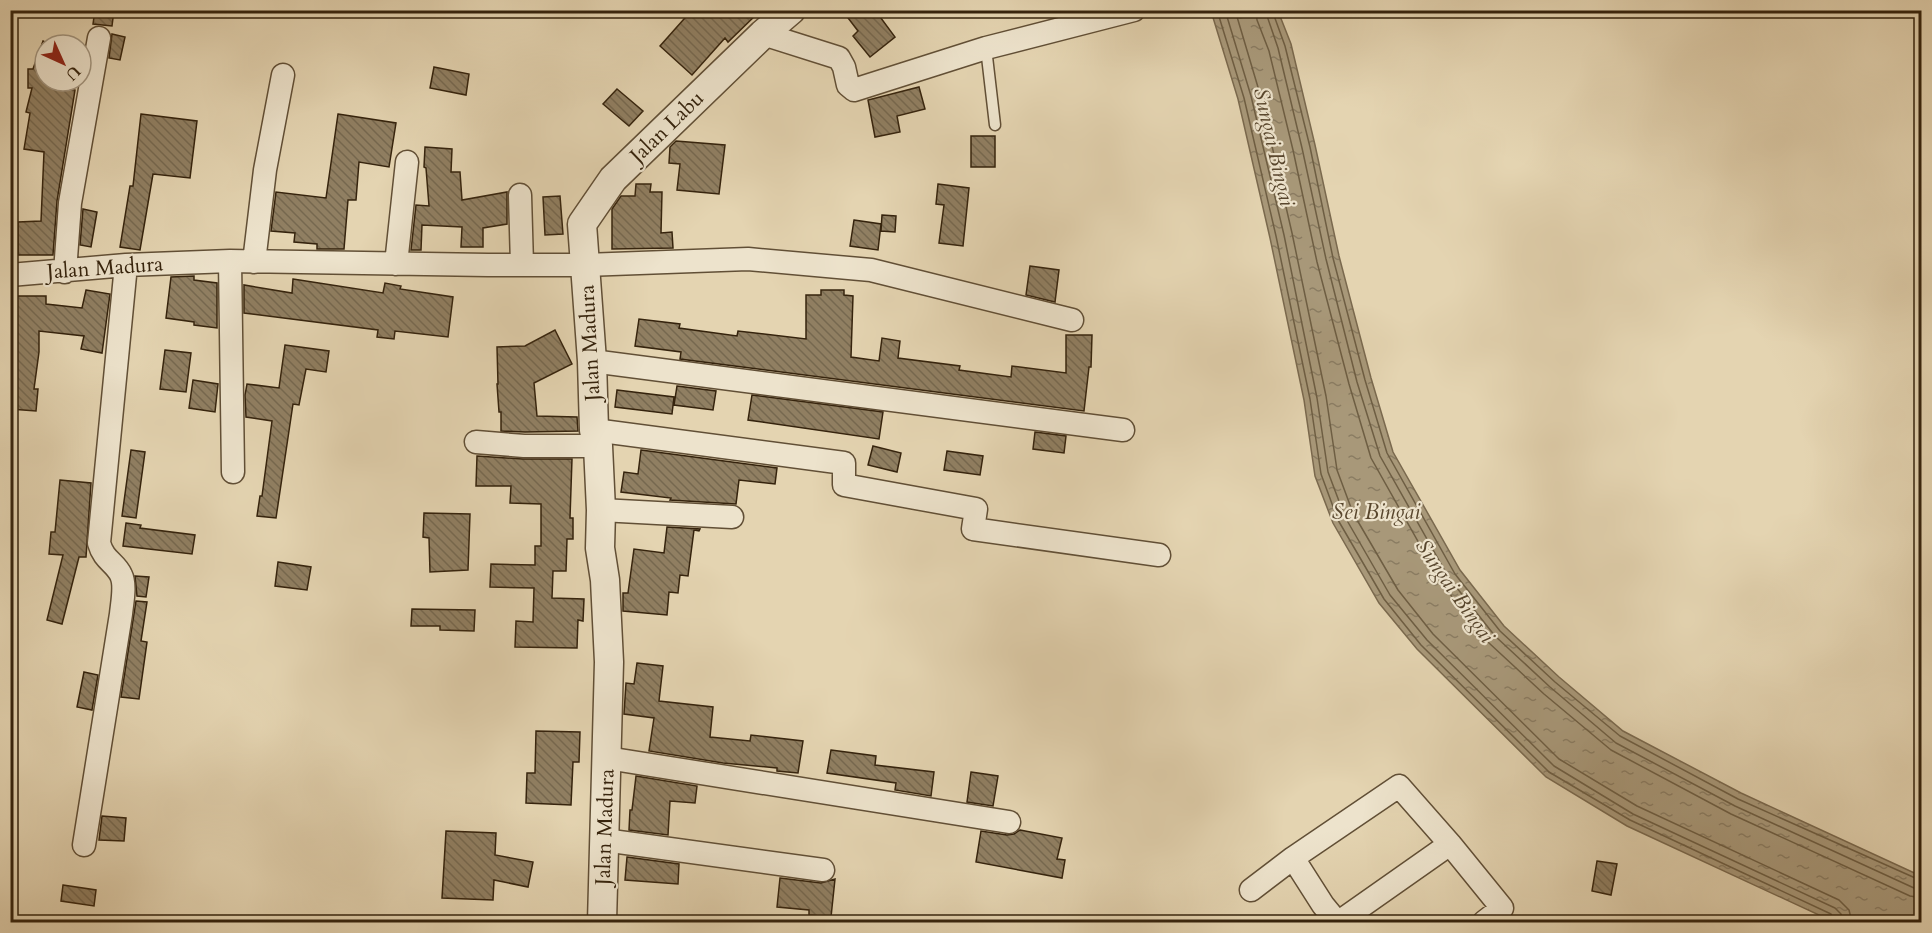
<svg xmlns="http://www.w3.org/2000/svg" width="1932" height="933" font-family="Cardo,serif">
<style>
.water{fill:url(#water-ripples);stroke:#7a694e;stroke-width:1.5}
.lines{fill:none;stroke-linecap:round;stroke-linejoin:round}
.shore{stroke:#6e5e43;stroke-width:1.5}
.building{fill:url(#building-back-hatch);stroke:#35230d;stroke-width:1.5}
.service-casing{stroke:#614f36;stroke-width:13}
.minor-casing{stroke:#614f36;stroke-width:25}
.tertiary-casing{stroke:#614f36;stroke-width:31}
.service{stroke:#ede3cc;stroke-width:10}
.minor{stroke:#ede3cc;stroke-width:22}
.tertiary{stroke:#ede3cc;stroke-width:28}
.labels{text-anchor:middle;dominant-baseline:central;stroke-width:4.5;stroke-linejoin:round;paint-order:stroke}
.street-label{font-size:21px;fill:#35230d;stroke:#ede3cc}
.water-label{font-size:22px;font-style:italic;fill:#58462d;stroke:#ede3cc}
</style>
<defs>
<pattern id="water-ripples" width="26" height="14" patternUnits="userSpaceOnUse" patternTransform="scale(1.5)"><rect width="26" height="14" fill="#a89879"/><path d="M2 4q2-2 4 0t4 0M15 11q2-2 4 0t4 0" fill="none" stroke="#8a7c62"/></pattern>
<pattern id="building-back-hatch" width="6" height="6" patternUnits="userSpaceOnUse" patternTransform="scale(1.5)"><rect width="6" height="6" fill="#907f62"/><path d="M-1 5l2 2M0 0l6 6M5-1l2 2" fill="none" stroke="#76684f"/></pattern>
</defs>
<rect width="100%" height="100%" fill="#e4d4b1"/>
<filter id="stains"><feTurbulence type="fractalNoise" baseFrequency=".00333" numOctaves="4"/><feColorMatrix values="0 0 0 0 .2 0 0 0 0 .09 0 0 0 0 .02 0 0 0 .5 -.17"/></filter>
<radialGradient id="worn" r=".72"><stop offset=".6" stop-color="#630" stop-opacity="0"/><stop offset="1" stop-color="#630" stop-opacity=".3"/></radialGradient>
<path class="water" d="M 1211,11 L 1278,11 L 1291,44 L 1315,145 L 1339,256 L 1371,378 L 1393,452 L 1460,570 L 1504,626 L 1559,677 L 1623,731 L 1741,793 L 1921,876 L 1921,922 L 1834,922 L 1627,826 L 1546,777 L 1417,649 L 1379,603 L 1333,523 L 1315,476 L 1304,400 L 1270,238 L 1238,99 Z"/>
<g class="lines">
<path class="shore" d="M 1217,10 L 1244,98 L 1276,236 L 1310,399 L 1321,474 L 1338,520 L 1384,599 L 1421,645 L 1549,772 L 1630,820 L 1831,914 L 1835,922
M 1225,10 L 1251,96 L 1284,235 L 1317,398 L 1328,472 L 1345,517 L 1390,595 L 1427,640 L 1554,766 L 1633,814 L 1835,908 L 1841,914 L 1843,922
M 1235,10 L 1260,94 L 1292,233 L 1326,396 L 1337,470 L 1353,513 L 1398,590 L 1433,634 L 1559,759 L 1637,806 L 1839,900 L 1849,910 L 1852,922
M 1256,10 L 1257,20 L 1269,51 L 1293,150 L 1317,262 L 1349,384 L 1371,458 L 1442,584 L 1489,643 L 1544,694 L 1611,750 L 1731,814 L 1910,896 L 1922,898
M 1265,10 L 1278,48 L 1302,148 L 1326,259 L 1357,382 L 1380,456 L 1449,578 L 1495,636 L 1550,687 L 1616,743 L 1735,806 L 1914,888 L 1922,889
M 1272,10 L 1285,46 L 1310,147 L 1333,258 L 1365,380 L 1387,453 L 1455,574 L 1500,631 L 1555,682 L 1620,736 L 1738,799 L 1922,881"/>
</g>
<path class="building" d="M 95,10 L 114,10 L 112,26 L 93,24 Z
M 692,10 L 761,10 L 728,42 L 725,38 L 692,75 L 660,46 Z
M 842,10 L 875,10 L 895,37 L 870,57 L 853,36 L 858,31 Z
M 112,34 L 125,37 L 120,60 L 109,58 Z
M 43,41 L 45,42 L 45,81 L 52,81 L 52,86 L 75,90 L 57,201 L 53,255 L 18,255 L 18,222 L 41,221 L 44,152 L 24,149 L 30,113 L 26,112 L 32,88 L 28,88 L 28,69 L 33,69 Z
M 434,67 L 469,74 L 466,95 L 430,88 Z
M 919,87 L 925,109 L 897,116 L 900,132 L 875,137 L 868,100 Z
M 617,89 L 643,111 L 629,126 L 603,104 Z
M 141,114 L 197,121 L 190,178 L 153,174 L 140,250 L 120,247 L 130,186 L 133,186 Z
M 338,114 L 396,123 L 389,167 L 359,162 L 356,200 L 348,200 L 344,249 L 317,249 L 317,244 L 294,242 L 295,233 L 271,231 L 276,192 L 326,198 Z
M 971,136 L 995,136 L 995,167 L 971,167 Z
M 676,141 L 725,145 L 719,194 L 677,190 L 680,164 L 669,163 L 670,147 Z
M 425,147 L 452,149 L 451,172 L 460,172 L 462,200 L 507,192 L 507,224 L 483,228 L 483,247 L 461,247 L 462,227 L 422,225 L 421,250 L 411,250 L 416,205 L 429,206 L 426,168 L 424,167 Z
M 636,184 L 651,184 L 650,192 L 662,192 L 661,233 L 672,232 L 673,248 L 612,249 L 612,209 L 621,196 L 635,196 Z
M 938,184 L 969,188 L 963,246 L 939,243 L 944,205 L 936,204 Z
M 560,196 L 563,234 L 545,235 L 543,197 Z
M 83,209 L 97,212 L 91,247 L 80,245 Z
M 882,215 L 896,216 L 895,232 L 881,231 Z
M 854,220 L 881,224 L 878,250 L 850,246 Z
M 1030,266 L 1059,270 L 1055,302 L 1026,295 Z
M 194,276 L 194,280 L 217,283 L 217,328 L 194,325 L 194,322 L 166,318 L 171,277 Z
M 293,279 L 383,293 L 385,283 L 401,286 L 400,289 L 453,297 L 448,337 L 395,331 L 394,339 L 377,337 L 378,330 L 244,313 L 244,285 L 292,293 Z
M 86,290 L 110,294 L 102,353 L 81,349 L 84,336 L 39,331 L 39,352 L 34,389 L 38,389 L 36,411 L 10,409 L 10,296 L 46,296 L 46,304 L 82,308 Z
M 821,290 L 844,290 L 844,295 L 853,296 L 851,357 L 879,361 L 882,338 L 900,341 L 898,358 L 960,366 L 959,370 L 1011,377 L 1012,366 L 1066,373 L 1066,335 L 1092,335 L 1091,367 L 1089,367 L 1084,411 L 680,359 L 681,352 L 635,346 L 639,319 L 680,324 L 679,328 L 737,336 L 738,331 L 806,339 L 806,295 L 821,295 Z
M 555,330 L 572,364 L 534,383 L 537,416 L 577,417 L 578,431 L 525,432 L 501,431 L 501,412 L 499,412 L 497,384 L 498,384 L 497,347 L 525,346 Z
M 285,345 L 329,351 L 326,372 L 306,369 L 299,405 L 293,404 L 276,518 L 257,516 L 260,496 L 262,496 L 272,421 L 246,417 L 245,395 L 247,384 L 279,388 Z
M 165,350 L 191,353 L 186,392 L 160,389 Z
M 193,380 L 218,384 L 215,412 L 189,408 Z
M 677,386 L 716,391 L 713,410 L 674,405 Z
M 617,390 L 674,397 L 672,414 L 615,407 Z
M 752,395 L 883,412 L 879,439 L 748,420 Z
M 1035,432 L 1066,436 L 1064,453 L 1033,449 Z
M 873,446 L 901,453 L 897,472 L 868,465 Z
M 131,450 L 145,452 L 136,518 L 122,516 Z
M 641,450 L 777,468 L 775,484 L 739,480 L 736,504 L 670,500 L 671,498 L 621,492 L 624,472 L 638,474 Z
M 947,451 L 983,456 L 980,475 L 944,470 Z
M 477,456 L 523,459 L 572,459 L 570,518 L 573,518 L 573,539 L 567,539 L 566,571 L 553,571 L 552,598 L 584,599 L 583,621 L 578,620 L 577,648 L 515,647 L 516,621 L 533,622 L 534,588 L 490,587 L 491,564 L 535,565 L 535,546 L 541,546 L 541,504 L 510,503 L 511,486 L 476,486 Z
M 60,480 L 91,483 L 86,557 L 79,557 L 62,624 L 47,620 L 63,555 L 49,554 L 51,532 L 55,532 Z
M 424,513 L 470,514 L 468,570 L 430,572 L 429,538 L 423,537 Z
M 126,523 L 141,525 L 140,528 L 195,535 L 192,554 L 123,546 Z
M 667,527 L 700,529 L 699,531 L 694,530 L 688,576 L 680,575 L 678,593 L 669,592 L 667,615 L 623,611 L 623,593 L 628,593 L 634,549 L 664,553 Z
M 278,562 L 311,567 L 307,590 L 275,586 Z
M 135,576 L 149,577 L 146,597 L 137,596 Z
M 136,601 L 147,602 L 141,641 L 147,642 L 139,699 L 121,697 Z
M 412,609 L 475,610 L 474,631 L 440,630 L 440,626 L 411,626 Z
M 637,663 L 663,666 L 659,701 L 713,707 L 710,737 L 750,741 L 751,735 L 803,741 L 798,773 L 777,771 L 777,768 L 723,763 L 649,751 L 654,718 L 624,714 L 626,683 L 634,684 Z
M 84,672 L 98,675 L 92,710 L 77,707 Z
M 536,731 L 580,732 L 579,762 L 573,762 L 571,805 L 526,803 L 527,773 L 535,773 Z
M 831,750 L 876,756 L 875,765 L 934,772 L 931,796 L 895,790 L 896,783 L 827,773 Z
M 971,772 L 998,776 L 993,806 L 967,802 Z
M 636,776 L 697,786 L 695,803 L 670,801 L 668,835 L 629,830 L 630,810 L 632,810 Z
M 102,816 L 126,818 L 124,841 L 99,840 Z
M 1020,830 L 1062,838 L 1057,859 L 1065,860 L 1062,878 L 976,862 L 981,831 L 1007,835 L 1014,834 Z
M 446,831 L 496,833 L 495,855 L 533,862 L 528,887 L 494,880 L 493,900 L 442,898 Z
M 627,857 L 679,864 L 678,884 L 625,880 Z
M 1597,861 L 1617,864 L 1611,895 L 1592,891 Z
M 780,878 L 821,883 L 835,879 L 831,917 L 809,915 L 809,910 L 777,907 Z
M 63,885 L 96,890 L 94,906 L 61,901 Z"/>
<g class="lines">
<g class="service-casing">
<path id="service" d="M 986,48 L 995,125"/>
</g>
<g class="minor-casing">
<path id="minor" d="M 763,34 L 839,58 L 844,67 L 848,85 L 854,90 L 986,48 L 1134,10
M 520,195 L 522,265
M 230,261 L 233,472
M 254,262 L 265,170 L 283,75
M 396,264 L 407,162
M 65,272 L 70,203 L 99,38
M 10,275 L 126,265 L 230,261 L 488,265 L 585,265 L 748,259 L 871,270 L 1072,320
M 592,361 L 1123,430
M 594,430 L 844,463 L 844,485 L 976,509 L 973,529 L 1159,555
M 476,442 L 524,446 L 598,446
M 601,510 L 732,517
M 607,758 L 1009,822
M 604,840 L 823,870
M 1450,844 L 1502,908 L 1484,922
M 84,845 L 121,614 C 122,603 126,585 121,575 C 115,562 104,561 99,543 L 126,265
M 1293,858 L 1399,786 L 1450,844 L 1339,922
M 1251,890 L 1293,858 L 1323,905 L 1337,922"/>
</g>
<g class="tertiary-casing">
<path id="tertiary" d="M 602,922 L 609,662 L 605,580 L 600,548 L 601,510 L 598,446 L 594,430 L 592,361 L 582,224 L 613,179 L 763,34 L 791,10"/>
</g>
<use href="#service" class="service"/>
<use href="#minor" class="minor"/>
<use href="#tertiary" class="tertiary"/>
</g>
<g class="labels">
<g class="street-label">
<text transform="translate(667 127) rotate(-44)">Jalan Labu</text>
<text transform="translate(105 268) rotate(-4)">Jalan Madura</text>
<text transform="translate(590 343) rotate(-93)">Jalan Madura</text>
<text transform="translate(605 827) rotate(-88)">Jalan Madura</text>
</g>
<g class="water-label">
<text transform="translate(1274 147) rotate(77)">Sungai Bingai</text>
<text x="1376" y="512">Sei Bingai</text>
<text transform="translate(1455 591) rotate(55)">Sungai Bingai</text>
</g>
</g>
<rect width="1932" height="933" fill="none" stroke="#e4d4b1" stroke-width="36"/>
<rect x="12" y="12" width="1908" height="909" fill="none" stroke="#35230d" stroke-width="3"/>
<rect x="18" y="18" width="1896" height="897" fill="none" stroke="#35230d" stroke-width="1.5"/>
<g transform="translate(63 63) rotate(135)"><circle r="28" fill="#ede3cc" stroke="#a39680" stroke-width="1.5"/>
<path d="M0-4.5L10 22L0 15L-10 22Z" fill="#8f2418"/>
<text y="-9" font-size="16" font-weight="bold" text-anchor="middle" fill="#35230d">U</text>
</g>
<rect width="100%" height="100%" filter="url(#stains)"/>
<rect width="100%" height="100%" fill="url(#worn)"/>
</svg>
